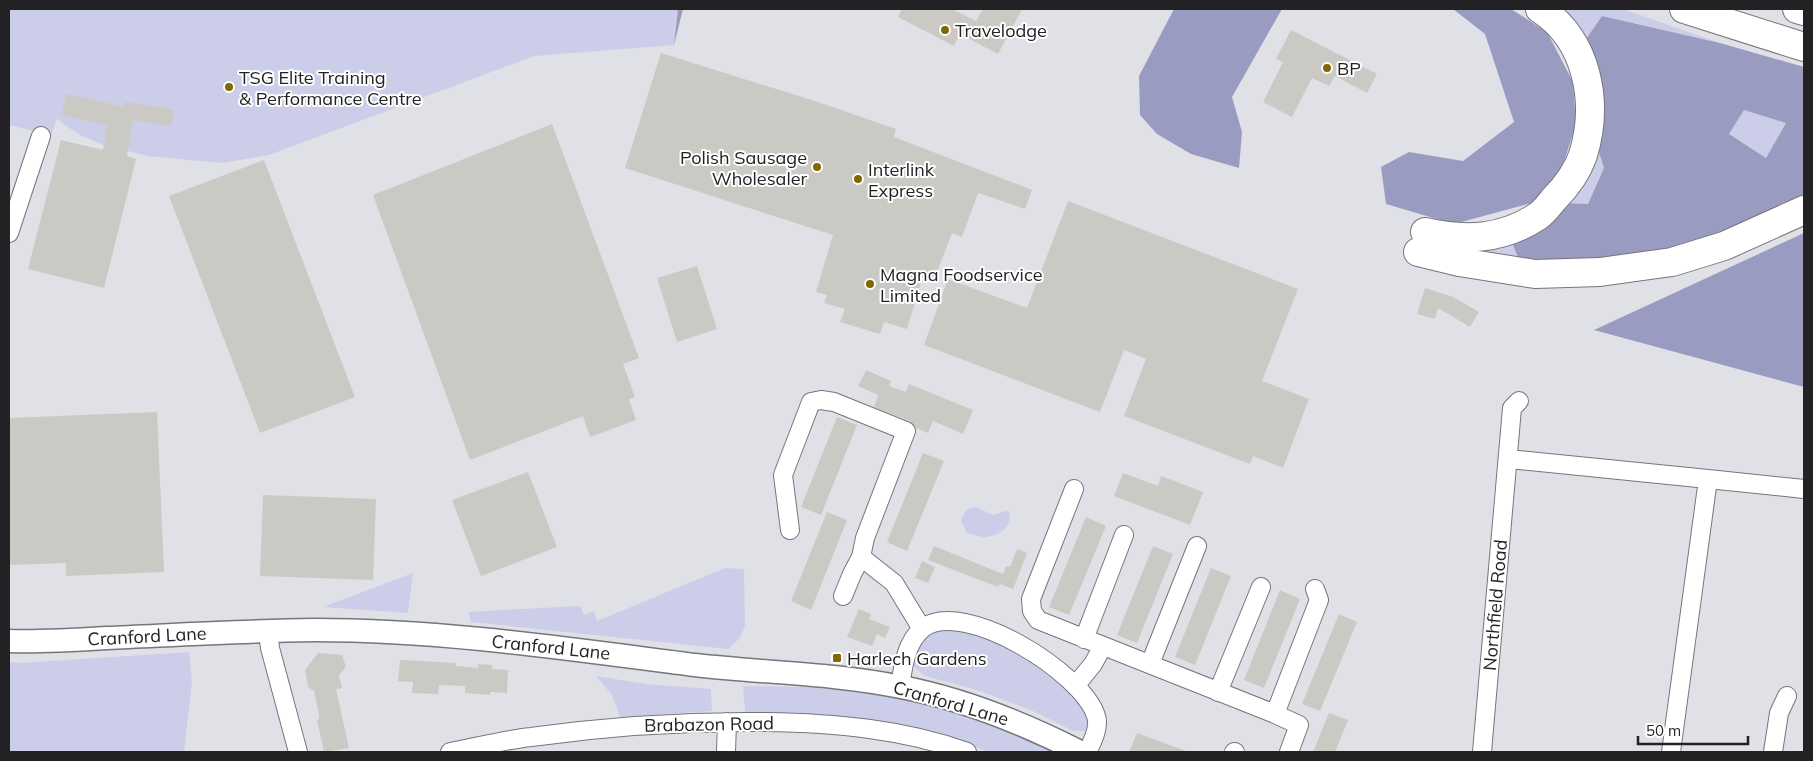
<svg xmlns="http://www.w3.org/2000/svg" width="1813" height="761" font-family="Mulish,sans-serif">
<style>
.green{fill:#cccde8}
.forest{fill:#9a9bc1;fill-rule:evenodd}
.building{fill:#cbc9c3}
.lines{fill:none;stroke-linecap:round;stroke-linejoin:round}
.minor-casing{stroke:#75767b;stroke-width:20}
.tertiary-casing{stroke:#75767b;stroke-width:25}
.motorway-casing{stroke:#75767b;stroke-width:30}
.minor{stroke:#fff;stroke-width:18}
.tertiary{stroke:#fff;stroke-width:22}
.motorway{stroke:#fff;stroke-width:28}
.poi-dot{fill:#826700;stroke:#fff;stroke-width:2}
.labels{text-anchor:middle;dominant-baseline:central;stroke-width:4;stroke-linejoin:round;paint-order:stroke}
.poi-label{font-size:18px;fill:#222224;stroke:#fff;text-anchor:start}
.street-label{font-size:18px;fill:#222224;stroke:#fff}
</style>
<rect width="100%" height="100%" fill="#e0e1e7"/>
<path class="green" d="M 9,9 L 678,9 L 674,45 L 534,56 L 269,155 L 222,163 L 148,156 L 103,145 L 78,134 L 57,119 L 51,135 L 9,125 Z
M 1557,9 L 1623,9 L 1720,43 L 1602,16 L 1584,42 Z
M 1744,110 L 1786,123 L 1766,158 L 1729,134 Z
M 1596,143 L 1604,168 L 1588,204 L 1567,203 Z
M 1510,238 L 1520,262 L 1458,254 Z
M 976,507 L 993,515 L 1006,511 L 1009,512 C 1013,526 1000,535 987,537 C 980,537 973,535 967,533 L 961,521 C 964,512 967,508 976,507 Z
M 725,568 L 744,569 L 745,626 L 739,639 L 728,649 L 471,622 L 468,612 L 580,606 L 584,615 L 594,611 L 597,621 Z
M 413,573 L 408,613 L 323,607 Z
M 959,627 L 1010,647 L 1048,672 L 1076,696 L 1088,710 L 1089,731 L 1073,731 L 1031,710 L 980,691 L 925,676 L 914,667 L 912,663 L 914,655 L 920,643 L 939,628 Z
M 189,652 L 192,681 L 184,752 L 9,752 L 9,662 L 21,663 Z
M 596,676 L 646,684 L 711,689 L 712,711 L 620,717 L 612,695 Z
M 743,686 L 808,687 L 901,697 L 981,720 L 1030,739 L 1056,752 L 987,752 L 981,749 L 917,729 L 815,715 L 745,712 Z"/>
<path class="forest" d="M 678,9 L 683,9 L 674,45 Z
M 1174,9 L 1282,9 L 1232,97 L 1242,132 L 1239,168 L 1191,154 L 1157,134 L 1140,115 L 1139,76 Z
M 1453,9 L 1511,9 L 1547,32 L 1573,82 L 1576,124 L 1562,168 L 1539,201 L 1454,224 L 1386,204 L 1381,167 L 1409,152 L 1463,161 L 1514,122 L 1485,34 Z
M 1602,16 L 1720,43 L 1804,67 L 1804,202 L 1694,247 L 1606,265 L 1520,262 L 1510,238 L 1567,203 L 1588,204 L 1604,168 L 1596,143 L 1584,42 ZM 1744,110 L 1786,123 L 1766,158 L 1729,134 Z
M 1804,233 L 1804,387 L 1594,330 Z"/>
<path class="building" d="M 902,9 L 952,9 L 976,21 L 983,9 L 1022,9 L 998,54 L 960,34 L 954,46 L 898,17 Z
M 1291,30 L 1377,74 L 1367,93 L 1335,76 L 1329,86 L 1312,78 L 1292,117 L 1263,102 L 1283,62 L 1276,59 Z
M 661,53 L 818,102 L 896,129 L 894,137 L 1032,190 L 1025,209 L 978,193 L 962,237 L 952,233 L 934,280 L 923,276 L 907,329 L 884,322 L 880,334 L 840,322 L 845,309 L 824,303 L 827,295 L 816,292 L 833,235 L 625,168 Z
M 66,94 L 124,107 L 125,102 L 174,110 L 171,126 L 133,120 L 127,156 L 136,159 L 104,288 L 28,269 L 61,140 L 103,150 L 107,125 L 62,115 Z
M 552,124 L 639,358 L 623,364 L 635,397 L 629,399 L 636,420 L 590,437 L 583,416 L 470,460 L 373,195 Z
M 264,160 L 355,397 L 260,433 L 169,196 Z
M 1068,201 L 1298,289 L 1262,381 L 1309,399 L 1283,468 L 1253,456 L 1250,464 L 1124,416 L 1146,359 L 1124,350 L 1100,412 L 924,345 L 948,279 L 1027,308 Z
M 697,266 L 717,329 L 677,342 L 657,278 Z
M 1425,288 L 1453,297 L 1479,312 L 1470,327 L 1438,308 L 1435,319 L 1417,314 Z
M 866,370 L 891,381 L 889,386 L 906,392 L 909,384 L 973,410 L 963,434 L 933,421 L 928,433 L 916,428 L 910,421 L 874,407 L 878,395 L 858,386 Z
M 157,412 L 164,572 L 66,576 L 66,563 L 9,565 L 9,418 Z
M 837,417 L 857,425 L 821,515 L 801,507 Z
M 923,453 L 944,461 L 907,551 L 887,542 Z
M 528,472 L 557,547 L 481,576 L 452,500 Z
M 1123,473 L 1158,486 L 1161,476 L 1203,492 L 1190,525 L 1114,496 Z
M 263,495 L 376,499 L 373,580 L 260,576 Z
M 827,512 L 847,520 L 811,610 L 791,601 Z
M 1086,517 L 1106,526 L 1069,615 L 1049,607 Z
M 934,546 L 1003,574 L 1006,566 L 1010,567 L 1017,549 L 1027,553 L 1013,589 L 1000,584 L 998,587 L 928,560 Z
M 1153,546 L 1173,554 L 1137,643 L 1117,635 Z
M 922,561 L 935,567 L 928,583 L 915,578 Z
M 1211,568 L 1231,576 L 1195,665 L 1175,657 Z
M 1280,590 L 1300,599 L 1264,688 L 1244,680 Z
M 859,609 L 871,614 L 869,619 L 890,627 L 885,638 L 877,634 L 872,646 L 847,637 Z
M 1339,614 L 1357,622 L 1320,711 L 1302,704 Z
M 318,653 L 342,655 L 346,667 L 339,675 L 342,688 L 336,689 L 349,748 L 324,752 L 317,720 L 319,719 L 319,715 L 314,691 L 308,687 L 305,670 Z
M 400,660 L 456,663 L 456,666 L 478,668 L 478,664 L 492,665 L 492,669 L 508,670 L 507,693 L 490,692 L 490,695 L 465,693 L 465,686 L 439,685 L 438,694 L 412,693 L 413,682 L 398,681 Z
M 1329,713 L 1348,720 L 1335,752 L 1313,752 Z
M 1137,733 L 1186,751 L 1186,752 L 1129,752 Z"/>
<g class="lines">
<g class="minor-casing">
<path id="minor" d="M 9,233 L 41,136
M 1509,459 L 1708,479
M 1074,489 L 1031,599 L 1032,611 L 1038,620 L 1275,714 L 1319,600 L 1315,589
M 790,530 L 783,475 L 811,402 L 821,400 L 834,402 L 906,431 L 865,538 L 861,557 L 894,583 L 922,629
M 843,596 L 852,574 L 861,557
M 268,632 L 270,648 L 298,752
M 1084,639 L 1124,535
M 1150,664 L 1197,546
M 1076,685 L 1093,664 L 1103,646
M 900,687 C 903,666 906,642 923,628 C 964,598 1083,673 1096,716 C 1100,727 1092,743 1087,752
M 1218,692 L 1261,587
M 1275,714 L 1299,725 L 1289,752
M 450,752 C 477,747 504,740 531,737 C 609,726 687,721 766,722 C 834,723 903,729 967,752
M 726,752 L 727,722
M 1234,752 L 1235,752
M 1482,752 L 1512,408 L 1519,401
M 1671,752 L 1708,479 L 1804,489
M 1773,752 L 1779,713 L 1787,696"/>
</g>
<g class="tertiary-casing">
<path id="tertiary" d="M 9,641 C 41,642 74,640 107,638 C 176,635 245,631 314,630 C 441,630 569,649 695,665 C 763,673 833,673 901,687 C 964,699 1023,723 1080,752"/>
</g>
<g class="motorway-casing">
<path id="motorway" d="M 1684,9 L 1804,47
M 1797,9 L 1804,11
M 1425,232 C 1465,241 1502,240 1538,216 C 1544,212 1549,205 1554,199 C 1566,187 1577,172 1583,155 C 1599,103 1588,40 1540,9
M 1418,252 L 1459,262 L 1535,274 L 1600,272 L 1672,262 L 1724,246 L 1804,210"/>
</g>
<use href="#minor" class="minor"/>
<use href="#tertiary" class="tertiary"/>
<use href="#motorway" class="motorway"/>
</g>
<g class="poi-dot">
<circle cx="945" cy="30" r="5"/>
<circle cx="1327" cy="68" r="5"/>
<circle cx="229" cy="87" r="5"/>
<circle cx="817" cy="167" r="5"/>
<circle cx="858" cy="179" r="5"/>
<circle cx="870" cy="284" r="5"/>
<rect x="832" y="653" width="10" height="10" rx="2.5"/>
</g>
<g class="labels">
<g class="poi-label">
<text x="955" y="30">Travelodge</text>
<text x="1337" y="68">BP</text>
<text x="239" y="77">TSG Elite Training<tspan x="239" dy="21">&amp; Performance Centre</tspan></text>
<text x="807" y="157" text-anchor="end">Polish Sausage<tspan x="807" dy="21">Wholesaler</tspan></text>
<text x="868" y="169">Interlink<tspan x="868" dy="21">Express</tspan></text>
<text x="880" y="274">Magna Foodservice<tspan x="880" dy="21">Limited</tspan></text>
<text x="847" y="658">Harlech Gardens</text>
</g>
<g class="street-label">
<text transform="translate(1495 605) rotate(-85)">Northfield Road</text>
<text transform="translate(147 636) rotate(-3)">Cranford Lane</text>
<text transform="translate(551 647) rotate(6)">Cranford Lane</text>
<text transform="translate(951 703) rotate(16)">Cranford Lane</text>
<text transform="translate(709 724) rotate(-1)">Brabazon Road</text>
</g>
</g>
<rect width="1813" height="761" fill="none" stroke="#222224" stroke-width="20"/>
<path d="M1638 736v8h110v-8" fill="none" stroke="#222224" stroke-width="2.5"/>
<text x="1646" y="736" font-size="15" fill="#222224" stroke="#ffffff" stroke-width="4" paint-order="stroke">50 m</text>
</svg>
